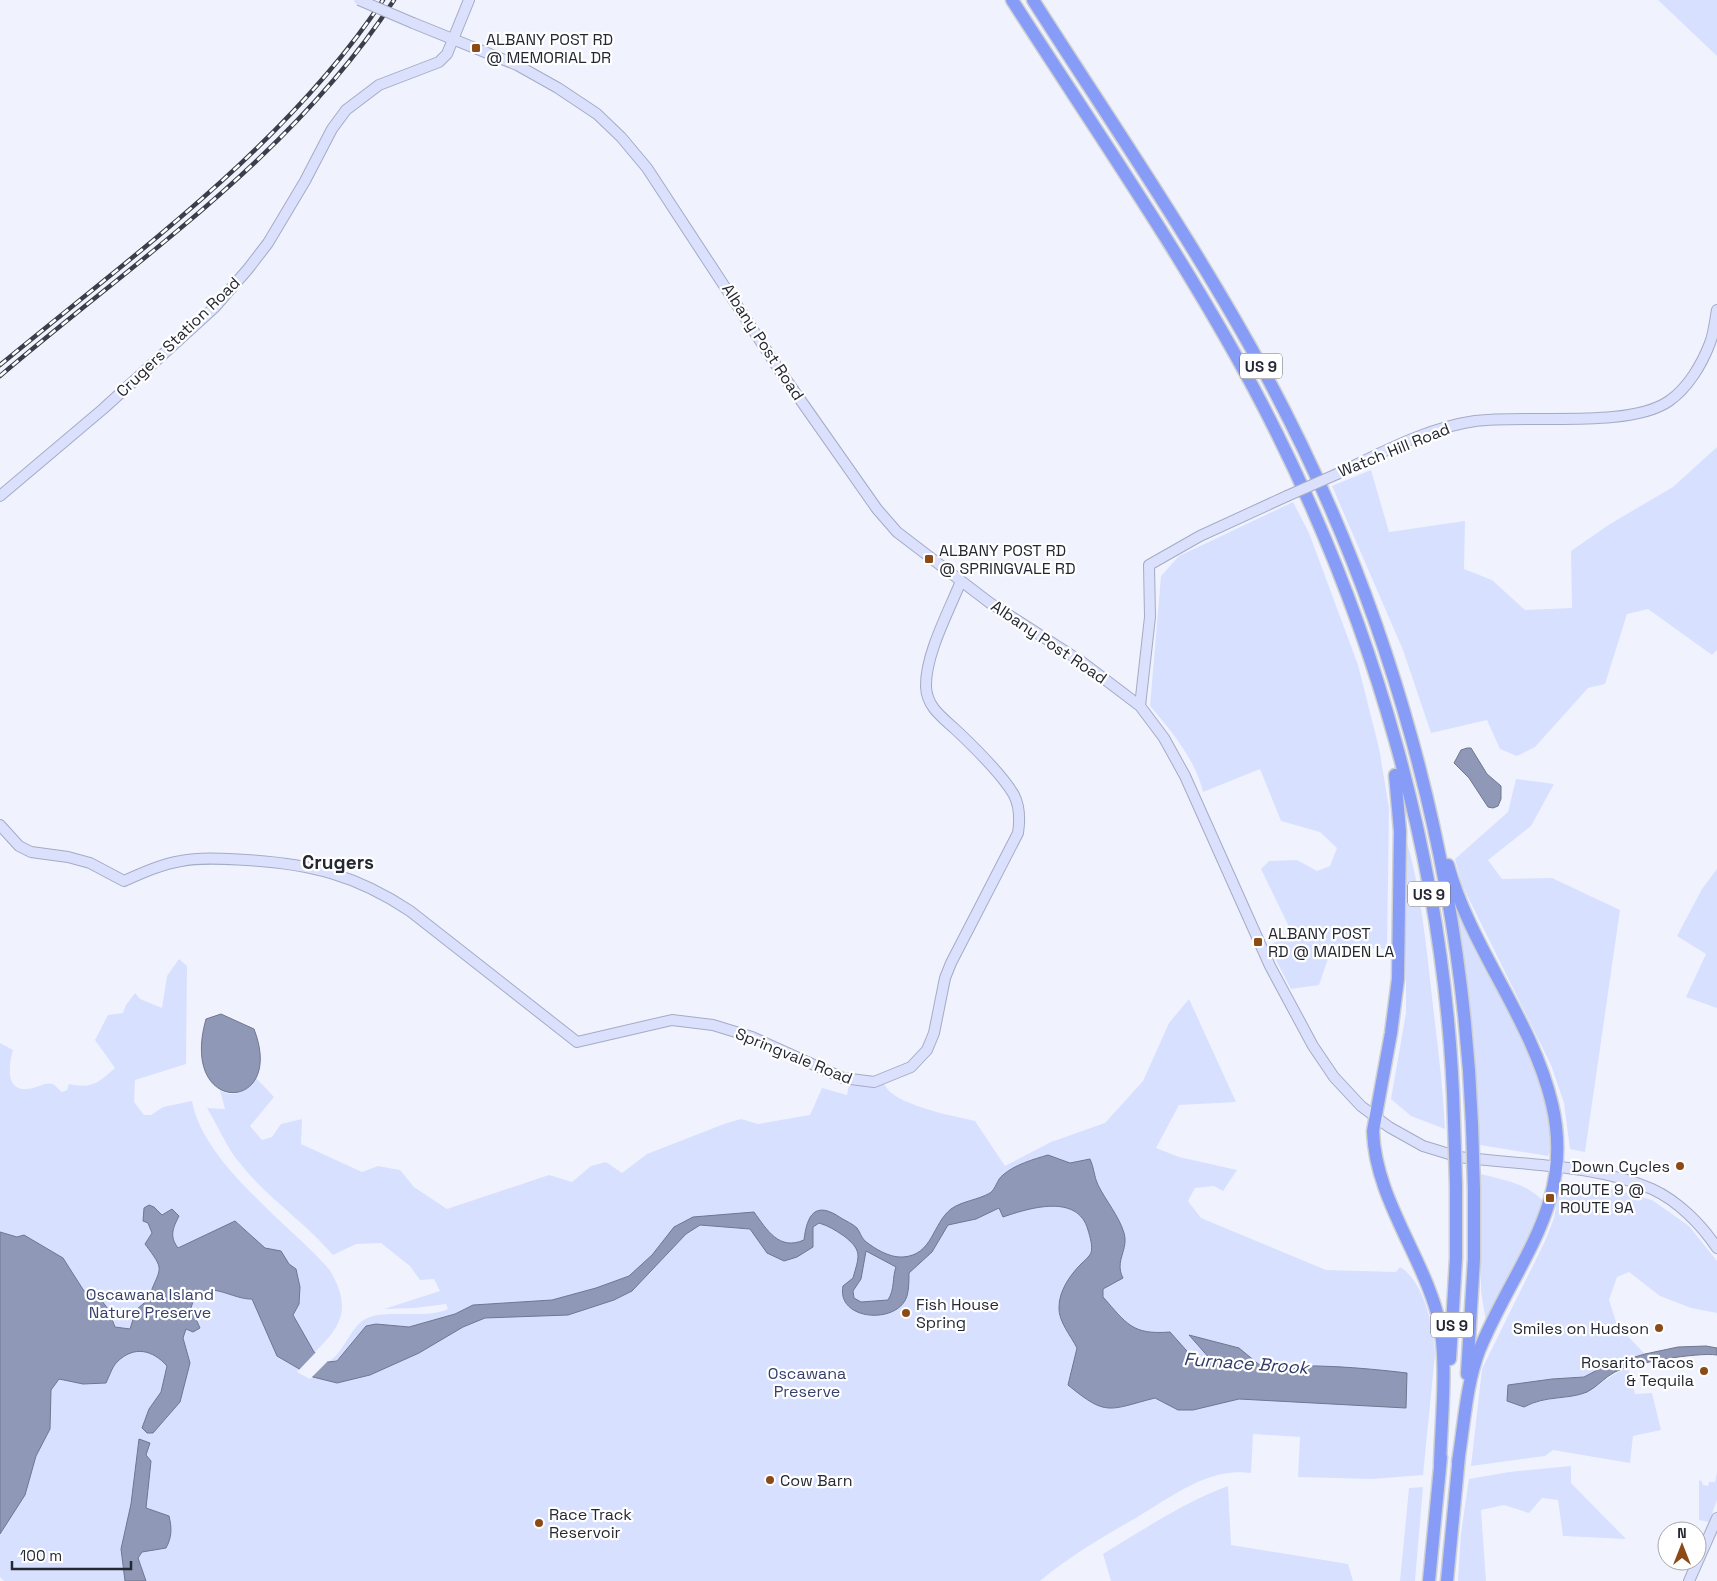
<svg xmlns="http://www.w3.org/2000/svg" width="1717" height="1581" font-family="'Space Grotesk',sans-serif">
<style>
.green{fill:#d8e0ff}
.water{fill:#8f98b7;stroke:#6f768f;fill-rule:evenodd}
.pier{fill:#f0f3fe}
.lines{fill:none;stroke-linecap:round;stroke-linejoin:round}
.secondary-casing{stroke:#a4abc5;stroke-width:12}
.highway-casing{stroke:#cfd0d2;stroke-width:15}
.secondary{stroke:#dbe1fd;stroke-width:10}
.highway{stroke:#879cf7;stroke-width:12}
.rail-casing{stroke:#3c3f49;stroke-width:4.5}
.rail{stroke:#fff;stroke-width:2.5;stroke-dasharray:8;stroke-linecap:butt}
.secondary-bridge-casing{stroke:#a4abc5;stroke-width:12;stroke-linecap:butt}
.highway-bridge-casing{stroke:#cfd0d2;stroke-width:15;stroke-linecap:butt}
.secondary-bridge{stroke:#dbe1fd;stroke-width:10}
.highway-bridge{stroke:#879cf7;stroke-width:12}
.poi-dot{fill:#8b4a16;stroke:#fff;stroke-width:2}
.labels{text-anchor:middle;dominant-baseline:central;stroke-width:4.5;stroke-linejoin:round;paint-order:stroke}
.shield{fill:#fff;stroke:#666870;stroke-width:1}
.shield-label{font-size:15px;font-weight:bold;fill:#252832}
.poi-label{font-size:16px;fill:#252832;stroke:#fff;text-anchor:start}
.street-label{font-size:16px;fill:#252832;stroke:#fff}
.park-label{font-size:16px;fill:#353f6b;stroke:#fff}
.water-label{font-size:18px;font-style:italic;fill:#303a66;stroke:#fff}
.quarter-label{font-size:19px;font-weight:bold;fill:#252832;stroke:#fff}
</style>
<rect width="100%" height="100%" fill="#f0f3fe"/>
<path class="green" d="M 1658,0 L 1717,0 L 1717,56 Z
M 1717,447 L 1717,650 L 1712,655 L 1648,609 L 1627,614 L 1605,684 L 1588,688 L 1535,747 L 1517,756 L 1500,749 L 1487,720 L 1431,733 L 1403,650 L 1332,486 L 1371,470 L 1389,532 L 1465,521 L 1464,569 L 1492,580 L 1525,610 L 1572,608 L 1571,551 L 1610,524 L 1673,487 Z
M 1293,502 L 1309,533 L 1358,665 L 1379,748 L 1389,808 L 1387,949 L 1332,947 L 1319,985 L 1291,989 L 1268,945 L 1293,935 L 1261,869 L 1269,861 L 1297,860 L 1317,871 L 1330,866 L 1337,848 L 1320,832 L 1281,821 L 1260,769 L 1203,792 C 1195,759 1172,732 1150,706 L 1161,576 L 1179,556 Z
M 1516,779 L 1554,784 L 1531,826 L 1488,860 L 1502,879 L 1552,878 L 1620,910 L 1585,1152 L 1570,1149 L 1564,1103 L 1551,1065 L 1462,885 L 1455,859 L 1508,812 Z
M 1406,839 C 1421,890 1426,944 1432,997 C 1437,1041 1443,1085 1445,1129 L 1411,1116 L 1391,1099 L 1406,1013 Z
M 1717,869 L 1717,1008 L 1686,997 L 1706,954 L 1677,936 L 1702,889 Z
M 1456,904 L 1523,1040 L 1545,1091 L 1552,1148 L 1548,1156 L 1480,1145 L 1471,1015 Z
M 179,959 L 187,966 L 186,1064 L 135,1080 L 134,1102 L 144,1115 L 151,1115 L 163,1107 L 192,1101 C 203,1163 288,1223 329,1269 C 359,1318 332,1334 298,1369 C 306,1367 320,1367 328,1362 C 344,1353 349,1329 365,1319 C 385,1308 423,1320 448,1309 L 446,1304 L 415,1308 L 384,1309 L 440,1291 L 434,1279 L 420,1280 L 410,1266 L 381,1243 L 356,1244 L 333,1255 C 304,1221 266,1197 239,1162 C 228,1150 217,1124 207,1108 L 225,1109 L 220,1090 C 234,1100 248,1090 256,1078 L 274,1097 L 250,1126 L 262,1140 L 272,1137 L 281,1124 L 302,1119 L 301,1144 L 362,1172 L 378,1166 L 400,1170 L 414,1187 L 447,1209 L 549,1175 L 572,1182 L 591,1166 L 606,1162 L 622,1173 L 647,1154 L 724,1124 L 741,1119 L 758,1124 L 810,1115 L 822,1088 L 847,1095 L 849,1085 L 868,1086 L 884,1084 C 893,1105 954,1116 975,1121 L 1005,1166 L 1051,1142 L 1105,1123 L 1143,1081 L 1169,1023 L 1189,999 L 1236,1102 L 1179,1105 L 1156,1148 L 1179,1157 L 1237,1170 L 1223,1191 L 1214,1186 L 1195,1188 L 1188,1201 L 1201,1218 L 1326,1270 L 1396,1272 L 1400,1267 C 1424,1281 1434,1328 1435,1354 L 1423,1475 L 1372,1479 L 1298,1477 L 1300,1437 L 1253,1434 L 1251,1473 C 1208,1467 1171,1497 1136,1518 C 1102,1537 1070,1556 1040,1581 L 4,1581 L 0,1577 L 0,1043 L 13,1050 C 8,1067 5,1095 33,1088 C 40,1086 46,1082 53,1084 C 56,1086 59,1090 62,1092 L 67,1090 L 69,1084 C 92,1089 98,1083 115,1068 L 95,1040 L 108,1015 L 123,1013 L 126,1005 L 135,993 L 140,999 L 162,1008 L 167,976 Z
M 1481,1174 C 1504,1180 1526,1183 1543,1201 L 1531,1231 L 1486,1322 L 1481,1291 Z
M 1571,1183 L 1613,1189 L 1652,1200 L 1689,1226 L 1717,1261 L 1717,1313 L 1691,1308 L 1660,1296 L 1629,1272 L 1617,1277 L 1609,1300 L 1617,1325 L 1645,1354 L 1607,1365 L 1584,1377 L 1552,1379 L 1508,1385 L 1524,1407 C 1545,1396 1571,1400 1588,1391 C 1602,1384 1612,1373 1628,1368 L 1635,1394 L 1652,1393 L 1661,1430 L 1633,1436 L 1630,1463 L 1553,1450 L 1545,1456 L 1471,1466 L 1482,1369 L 1545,1241 L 1554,1218 L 1559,1191 Z
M 1571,1466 L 1571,1483 L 1626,1539 L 1563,1536 L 1558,1500 L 1542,1498 L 1529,1513 L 1504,1505 L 1481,1510 L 1486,1581 L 1458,1581 L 1461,1533 L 1469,1479 L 1509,1472 Z
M 1717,1472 L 1717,1500 L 1709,1522 L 1699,1520 L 1699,1481 L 1701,1480 L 1703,1485 L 1708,1486 L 1709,1482 L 1715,1482 Z
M 1228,1486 L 1231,1545 L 1348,1564 L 1353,1581 L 1111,1581 L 1103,1554 C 1143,1530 1184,1502 1228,1486 Z
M 1423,1487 L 1415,1581 L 1400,1581 L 1409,1488 Z"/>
<path class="water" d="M 1467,748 L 1471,748 L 1487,774 L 1501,786 L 1501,799 L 1498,806 L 1493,808 L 1488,807 L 1469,778 L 1454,763 L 1461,750 Z
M 221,1014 L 254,1029 C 287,1114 178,1117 206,1019 Z
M 1048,1155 L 1070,1163 L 1090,1159 C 1094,1167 1094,1177 1098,1185 C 1106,1201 1119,1216 1124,1233 C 1129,1250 1114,1261 1123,1278 L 1103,1289 L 1103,1297 C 1127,1324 1132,1335 1170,1332 L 1202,1368 L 1209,1367 L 1211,1360 L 1189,1335 L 1239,1348 L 1262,1367 C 1314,1364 1356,1367 1407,1373 L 1406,1408 L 1239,1399 L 1193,1410 L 1178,1410 L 1155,1398 C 1108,1410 1107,1417 1068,1385 L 1077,1348 C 1071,1336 1058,1321 1059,1307 C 1059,1291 1070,1275 1081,1264 C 1084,1261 1089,1257 1091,1253 C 1093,1246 1090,1237 1088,1230 C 1078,1193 1029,1208 1003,1217 L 999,1208 L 976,1219 L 948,1225 L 932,1252 L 909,1273 C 909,1280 909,1289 907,1296 C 898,1325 836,1321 843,1286 L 853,1278 C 859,1256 863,1251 844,1236 C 835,1230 829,1226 819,1223 L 813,1227 L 813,1247 L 797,1257 L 784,1261 L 767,1253 L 750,1229 L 700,1225 L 686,1234 L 632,1291 L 614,1300 L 568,1315 L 485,1318 L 463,1327 L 419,1353 L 370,1375 L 337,1383 L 313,1377 L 277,1356 L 252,1299 C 230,1300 201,1273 191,1308 L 200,1328 L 193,1332 L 186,1329 L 183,1338 L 190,1363 L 180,1402 L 153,1433 L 147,1433 L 142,1428 L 149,1409 L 161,1392 L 167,1366 C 153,1350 134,1345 117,1362 C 112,1367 109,1377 106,1383 L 83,1384 L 59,1379 L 51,1390 L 50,1429 L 36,1456 L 25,1495 L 0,1534 L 0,1232 L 17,1237 L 24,1235 L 63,1258 L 84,1291 L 99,1297 L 108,1309 L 115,1327 L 130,1329 L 136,1310 L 150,1298 L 150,1294 C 161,1266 165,1271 145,1244 L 152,1233 L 148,1223 L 143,1221 L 144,1208 L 149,1205 L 154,1207 L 162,1215 L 172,1209 L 179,1216 C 173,1228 169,1236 178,1248 L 235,1221 L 265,1248 L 281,1251 L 289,1264 L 296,1269 L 300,1287 L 299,1304 L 293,1315 L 314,1352 L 328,1362 L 337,1361 L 366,1326 L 376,1324 L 409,1327 L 455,1314 L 473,1305 L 552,1300 L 596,1288 L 629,1276 L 652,1255 L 674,1227 L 693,1217 L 754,1212 C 767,1230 779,1251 804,1240 C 807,1215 815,1200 841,1218 C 846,1221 853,1224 857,1228 C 860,1232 861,1237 865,1241 C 875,1249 890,1258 903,1257 C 933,1255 932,1224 951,1209 C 962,1201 978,1200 990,1193 C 996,1189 997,1179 1003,1175 C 1014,1165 1034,1159 1048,1155 ZM 866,1251 L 896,1267 C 892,1278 895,1289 888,1300 L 861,1302 L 854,1298 L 853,1291 L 861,1279 Z
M 1706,1346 L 1717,1348 L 1717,1355 C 1697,1352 1633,1363 1615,1372 C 1605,1377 1597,1387 1587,1392 C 1568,1400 1546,1395 1524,1407 L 1507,1401 L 1508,1385 L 1552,1379 L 1584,1377 L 1607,1365 L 1645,1354 L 1678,1347 Z
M 139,1439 L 150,1443 L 146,1455 L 151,1461 L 146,1508 L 169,1516 C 172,1528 172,1537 166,1548 L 142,1552 L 138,1558 L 146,1581 L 125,1581 L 121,1549 L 131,1504 Z"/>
<path class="pier" d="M 317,1351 L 329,1360 L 310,1379 L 297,1372 Z"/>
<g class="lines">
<g class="secondary-casing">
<path id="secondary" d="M 413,23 L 517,65 L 558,88 L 597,114 L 621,137 L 647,168 L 778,368 L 877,509 L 897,532 L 990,603 L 1082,662 L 1140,706 L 1164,738 L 1185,776 L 1270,966 L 1313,1046 L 1334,1077 L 1361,1106 L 1389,1127 L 1423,1146 L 1459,1157 C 1520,1165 1595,1164 1652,1189 C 1678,1201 1701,1224 1717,1248
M 1337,474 C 1381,453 1426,428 1475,421 C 1526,414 1629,429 1669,401 C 1688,388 1702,364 1710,343 C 1714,333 1715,320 1717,310
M 0,496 L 103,409 L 215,307 L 248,269 L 268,243 L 305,181 L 332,129 L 346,110 L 379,85 L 439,62 L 447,54 L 469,0
M 1140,706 L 1150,617 L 1149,565 L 1200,536 L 1287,496
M 0,825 L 19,846 L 31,852 L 68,857 L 90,863 L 124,881 C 142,873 162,864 181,861 C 202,857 225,859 246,860 C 311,864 356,875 410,911 L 577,1042 L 672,1020 L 713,1025 L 752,1037 L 843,1078 L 874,1082 L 911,1067 L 927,1050 L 934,1033 L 945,978 L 951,963 L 1018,833 C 1020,820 1020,807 1014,795 C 1003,776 972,745 955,729 C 942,717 927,707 926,687 C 925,655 949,611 961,581
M 1689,1581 L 1717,1518"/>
</g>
<g class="highway-casing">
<path id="highway" d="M 1012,0 C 1094,128 1181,253 1253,387 C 1372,610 1448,868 1454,1122
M 1033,0 C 1112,124 1197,247 1267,377 C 1390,606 1462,865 1472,1125
M 1395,775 L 1400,831 L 1398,979 L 1391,1033 L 1373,1131 C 1375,1196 1420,1252 1437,1313 C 1449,1355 1441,1421 1440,1465
M 1448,865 C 1471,949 1532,1019 1552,1104 C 1576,1205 1514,1264 1479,1351 C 1466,1385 1464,1426 1458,1462
M 1450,1359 L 1456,1258 L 1456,1185
M 1467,1374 L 1474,1259 L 1474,1189
M 1429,1581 L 1441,1457
M 1447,1581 L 1459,1456"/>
</g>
<use href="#secondary" class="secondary"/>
<use href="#highway" class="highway"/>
<g class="rail-casing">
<path id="rail" d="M 0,365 C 134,254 286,146 383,0
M 0,376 C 140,257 292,156 394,0"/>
</g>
<use href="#rail" class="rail"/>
<g class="secondary-bridge-casing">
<path id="secondary-bridge" d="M 359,0 L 413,23
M 1287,496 L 1337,474"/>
</g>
<g class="highway-bridge-casing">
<path id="highway-bridge" d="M 1454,1122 L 1456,1185
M 1472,1125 L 1474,1189"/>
</g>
<use href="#secondary-bridge" class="secondary-bridge"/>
<use href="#highway-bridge" class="highway-bridge"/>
</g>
<g class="poi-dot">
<rect x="471" y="43" width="10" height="10" rx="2.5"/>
<rect x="924" y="554" width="10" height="10" rx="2.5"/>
<rect x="1253" y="937" width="10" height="10" rx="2.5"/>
<circle cx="1680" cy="1166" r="5"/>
<rect x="1545" y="1193" width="10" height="10" rx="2.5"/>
<circle cx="906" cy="1313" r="5"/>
<circle cx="1659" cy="1328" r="5"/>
<circle cx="1704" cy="1371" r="5"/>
<circle cx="770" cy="1480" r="5"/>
<circle cx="539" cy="1523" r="5"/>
</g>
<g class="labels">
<g class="shield">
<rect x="1240" y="353.5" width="42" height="25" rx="4"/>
<rect x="1408" y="881.5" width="42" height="25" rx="4"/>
<rect x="1431" y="1312.5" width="42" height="25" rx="4"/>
</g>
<g class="shield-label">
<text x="1261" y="366">US 9</text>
<text x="1429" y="894">US 9</text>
<text x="1452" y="1325">US 9</text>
</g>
<g class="poi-label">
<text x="486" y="39">ALBANY POST RD<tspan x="486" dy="18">@ MEMORIAL DR</tspan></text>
<text x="939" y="550">ALBANY POST RD<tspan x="939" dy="18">@ SPRINGVALE RD</tspan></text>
<text x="1268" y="933">ALBANY POST<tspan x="1268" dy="18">RD @ MAIDEN LA</tspan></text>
<text x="1670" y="1166" text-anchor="end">Down Cycles</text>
<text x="1560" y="1189">ROUTE 9 @<tspan x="1560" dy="18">ROUTE 9A</tspan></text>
<text x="916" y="1304">Fish House<tspan x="916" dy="18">Spring</tspan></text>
<text x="1649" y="1328" text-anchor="end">Smiles on Hudson</text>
<text x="1694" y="1362" text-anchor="end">Rosarito Tacos<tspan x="1694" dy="18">&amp; Tequila</tspan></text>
<text x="780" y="1480">Cow Barn</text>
<text x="549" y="1514">Race Track<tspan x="549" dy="18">Reservoir</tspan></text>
</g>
<g class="street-label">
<text transform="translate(178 337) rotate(-44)">Crugers Station Road</text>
<text transform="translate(763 342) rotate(57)">Albany Post Road</text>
<text transform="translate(1394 450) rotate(-22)">Watch Hill Road</text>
<text transform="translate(1049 642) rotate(34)">Albany Post Road</text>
<text transform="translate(794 1056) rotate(22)">Springvale Road</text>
</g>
<g class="park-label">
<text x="150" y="1294">Oscawana Island<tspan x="150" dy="18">Nature Preserve</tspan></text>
<text x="807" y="1373">Oscawana<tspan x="807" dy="18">Preserve</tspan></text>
</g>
<g class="water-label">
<text transform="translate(1246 1363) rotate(4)">Furnace Brook</text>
</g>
<g class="quarter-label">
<text x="338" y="862">Crugers</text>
</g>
</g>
<g transform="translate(1682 1546)"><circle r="24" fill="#ffffff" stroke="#a8a9ad"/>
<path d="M0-4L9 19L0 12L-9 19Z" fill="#8b4a16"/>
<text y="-8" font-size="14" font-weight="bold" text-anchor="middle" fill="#252832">N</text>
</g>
<path d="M12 1561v8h119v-8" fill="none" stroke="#252832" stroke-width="2.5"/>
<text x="20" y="1561" font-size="15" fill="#252832" stroke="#ffffff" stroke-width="4" paint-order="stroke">100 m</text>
</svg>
